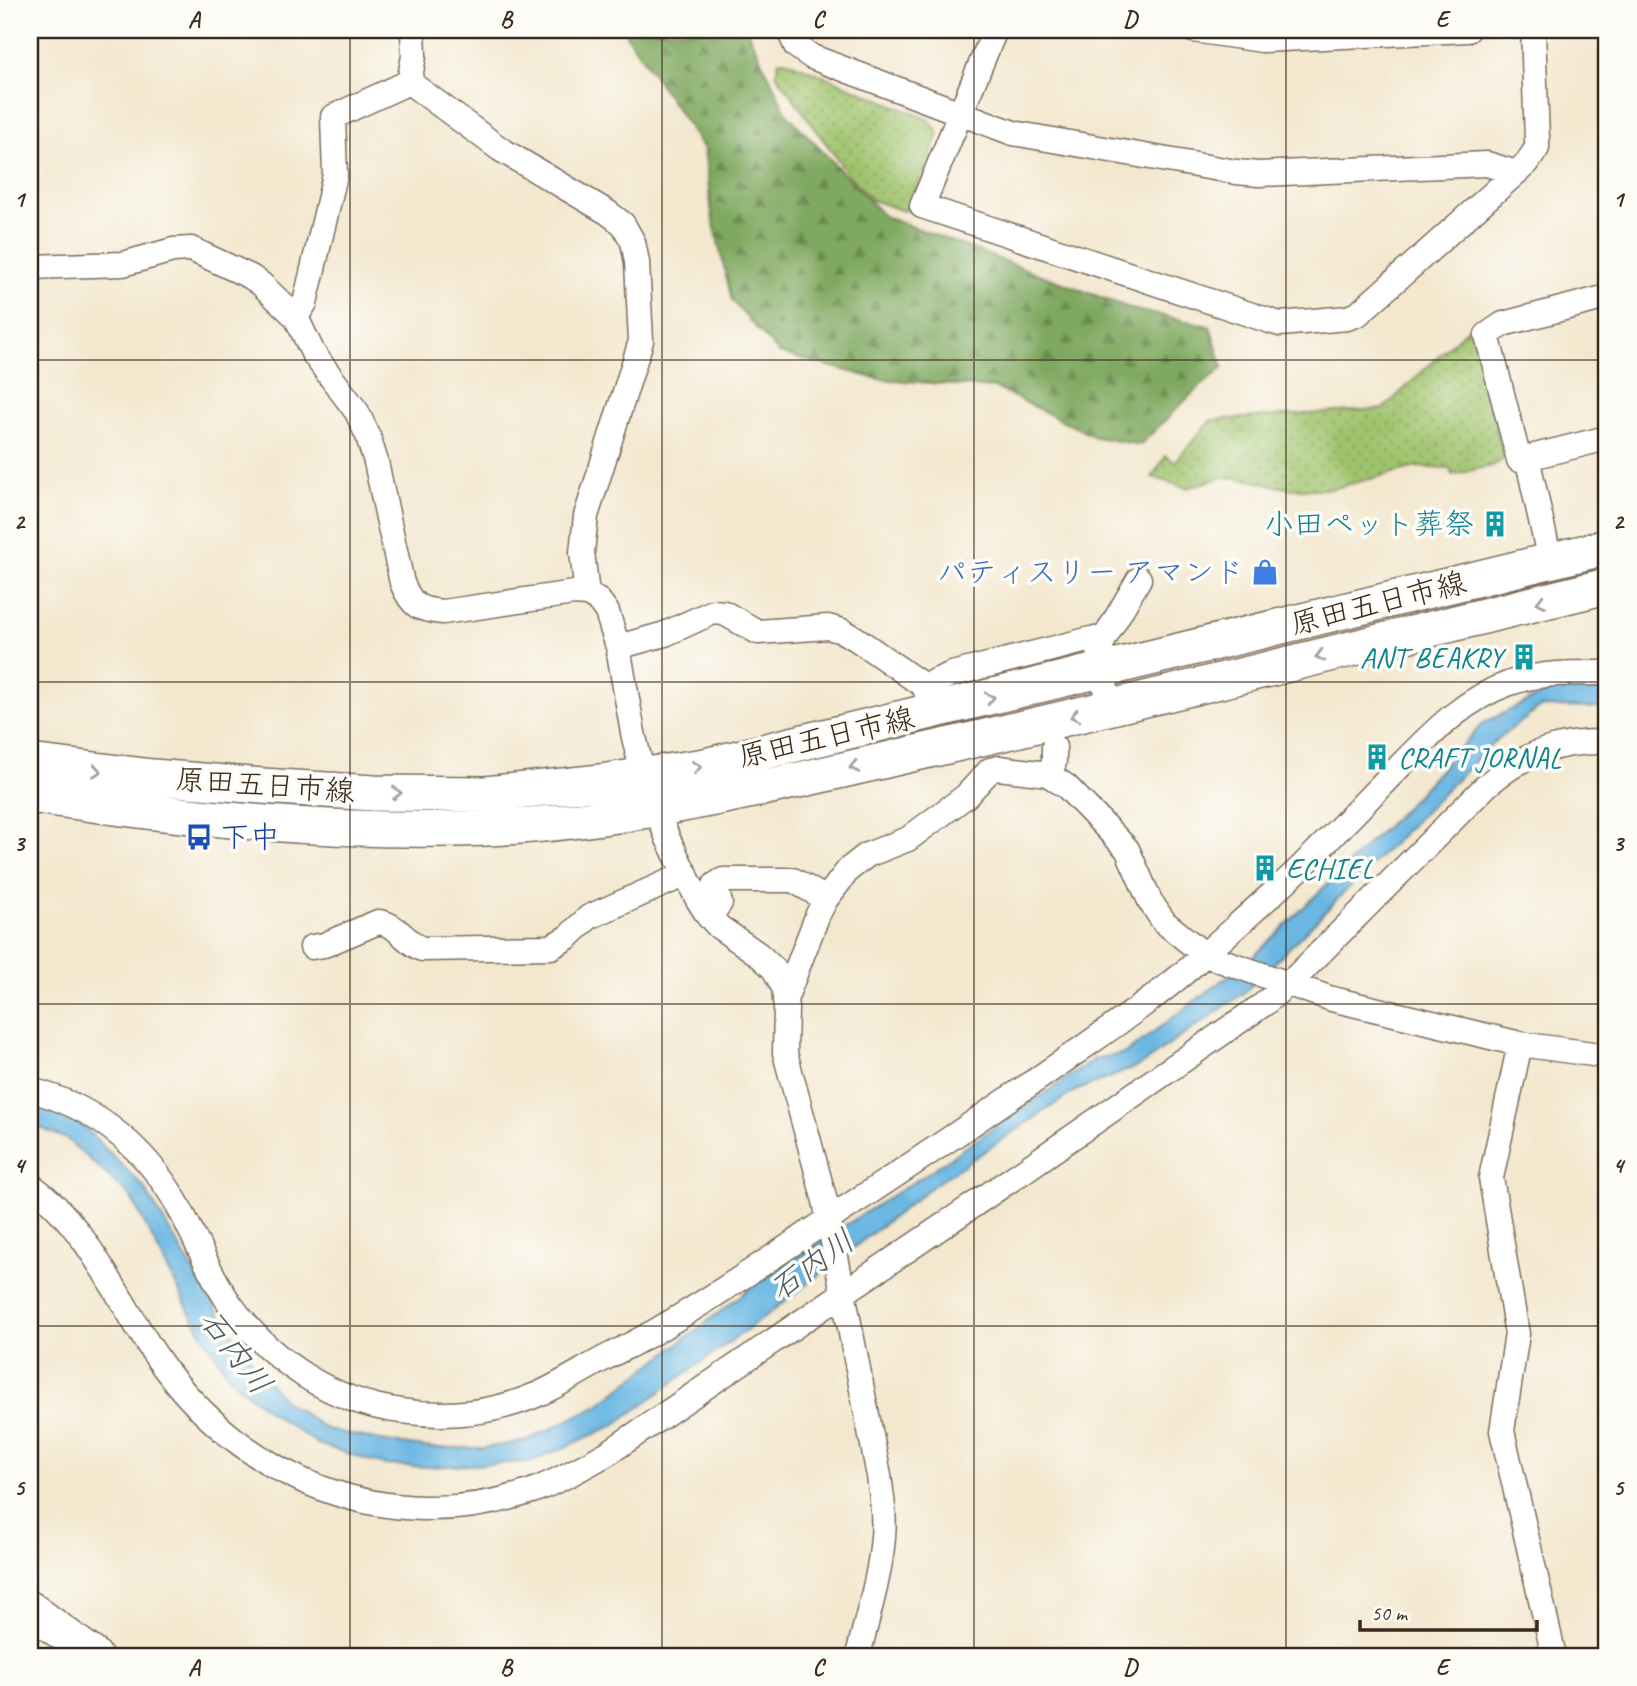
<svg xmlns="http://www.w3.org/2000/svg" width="1637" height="1686" font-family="Caveat,'Klee One',sans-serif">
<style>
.forest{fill:url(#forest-firs);stroke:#5d6a3f;stroke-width:2}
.park{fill:url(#park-dots);stroke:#6d7645;stroke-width:2}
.water{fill:#6ab7e3;stroke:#527080;stroke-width:2}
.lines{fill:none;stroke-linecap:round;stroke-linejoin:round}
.street-casing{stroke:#7b6c5c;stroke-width:27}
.secondary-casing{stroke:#7b6c5c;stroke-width:38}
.street{stroke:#fff;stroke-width:24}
.secondary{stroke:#fff;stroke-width:35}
.oneway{stroke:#a79f9a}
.grid{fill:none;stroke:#3b2a1e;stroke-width:2;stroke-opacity:0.55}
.labels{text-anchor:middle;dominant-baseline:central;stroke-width:7;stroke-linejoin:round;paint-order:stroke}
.culture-label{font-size:30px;fill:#0d838f;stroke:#fdfcf7;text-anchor:end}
.shop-label{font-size:30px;fill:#366cbe;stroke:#fdfcf7;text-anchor:end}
.street-label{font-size:30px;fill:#3b2a1e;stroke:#fdfcf7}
.transit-label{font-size:30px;fill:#164399;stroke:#fdfcf7;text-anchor:start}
.water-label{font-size:32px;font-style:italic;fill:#4b5b63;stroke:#fdfcf7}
.neatline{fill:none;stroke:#3b2a1e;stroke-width:2.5}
.grid-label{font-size:23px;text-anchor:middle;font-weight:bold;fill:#3b2a1e}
</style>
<defs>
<pattern id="forest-firs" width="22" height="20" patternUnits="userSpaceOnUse" patternTransform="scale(1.75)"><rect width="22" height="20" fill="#7fa960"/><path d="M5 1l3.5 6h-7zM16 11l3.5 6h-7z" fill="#698a4f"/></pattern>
<pattern id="park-dots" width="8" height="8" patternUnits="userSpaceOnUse" patternTransform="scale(1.75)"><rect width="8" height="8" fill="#9fc36c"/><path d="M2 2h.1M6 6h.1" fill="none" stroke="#839f58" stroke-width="1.8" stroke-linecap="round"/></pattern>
</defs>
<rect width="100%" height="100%" fill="#fdfcf7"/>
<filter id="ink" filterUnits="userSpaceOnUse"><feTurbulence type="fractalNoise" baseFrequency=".0143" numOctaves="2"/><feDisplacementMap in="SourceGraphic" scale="14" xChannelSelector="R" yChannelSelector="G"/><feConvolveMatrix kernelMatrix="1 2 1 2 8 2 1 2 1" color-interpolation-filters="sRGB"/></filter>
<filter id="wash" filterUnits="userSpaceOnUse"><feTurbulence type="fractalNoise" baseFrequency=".00686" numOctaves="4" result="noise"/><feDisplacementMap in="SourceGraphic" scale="28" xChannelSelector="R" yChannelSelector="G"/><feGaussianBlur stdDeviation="1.57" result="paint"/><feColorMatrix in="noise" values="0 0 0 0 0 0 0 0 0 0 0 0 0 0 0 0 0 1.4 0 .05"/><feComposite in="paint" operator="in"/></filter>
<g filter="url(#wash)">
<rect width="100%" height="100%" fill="#f3e7ce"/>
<path class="forest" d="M 623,30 L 747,30 L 787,114 L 884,216 L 1132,309 L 1210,326 L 1223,368 L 1195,391 L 1140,445 L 1095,437 L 996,388 L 878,379 L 779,353 L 732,301 L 712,215 L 704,149 Z"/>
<path class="park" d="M 779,60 L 785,60 L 930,120 L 939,134 L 910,205 L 904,211 L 872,200 L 851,178 L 776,74 Z
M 1468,328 L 1472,328 L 1504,459 L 1494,465 L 1452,475 L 1450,469 L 1416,467 L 1331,489 L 1291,489 L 1240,478 L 1223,477 L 1187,488 L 1152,477 L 1166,456 L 1175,462 L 1211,420 L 1383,409 Z"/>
<path class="water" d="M 1554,689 L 1607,690 L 1607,708 L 1541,707 L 1495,741 L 1245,992 L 1139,1066 L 1075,1091 L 934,1185 L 767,1315 L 613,1426 L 531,1462 L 430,1467 L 384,1465 L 318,1444 L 274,1415 L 233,1382 L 198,1328 L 131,1197 L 67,1139 L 30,1124 L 30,1102 L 79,1122 L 143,1186 L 222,1318 L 254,1364 L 284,1400 L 326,1429 L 387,1442 L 431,1448 L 484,1448 L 526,1441 L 597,1406 L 769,1274 L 932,1170 L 1095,1059 L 1126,1053 L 1254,956 L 1404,809 L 1483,723 Z"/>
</g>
<g filter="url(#ink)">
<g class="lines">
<g class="street-casing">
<path id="street" d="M 413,30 L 414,56 L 409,82 L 333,117 L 335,175 L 305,303 L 296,317 L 313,353 L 357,412 L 368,436 L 376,462 L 402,583 C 412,606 418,610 443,612 L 574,593 L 587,594 L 599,601 L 607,612 L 618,647 L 633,733 L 643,775 L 668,839 L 697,898 L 707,914 L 719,927 L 758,954 L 774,969 L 784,988 L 786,1009 L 785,1053 L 825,1201 L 879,1476 C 882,1496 885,1517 883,1537 C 880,1577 867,1617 858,1656
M 789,30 L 796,46 L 812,57 L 1013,133 L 1236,172 L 1259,174 L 1487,164 L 1516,173
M 995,30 L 922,206 L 1273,322 L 1280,324 L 1347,318 L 1358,314 L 1527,163 L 1537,148 L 1537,139 L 1533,30
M 1193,30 L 1262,40 L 1468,30
M 409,82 L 500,149 L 607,212 L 623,224 L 633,242 L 637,262 L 641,341 L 586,516 L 582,552 L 587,594
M 30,267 L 123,264 L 173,250 L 191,249 L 251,277 L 261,284 L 296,317
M 1607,297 L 1503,324 L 1487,335 L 1519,460 L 1607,438
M 1527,457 L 1550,561
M 618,647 L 665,634 L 713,612 L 724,613 L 758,632 L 828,627 L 842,631 L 855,638 L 924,686 L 933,711
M 924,686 L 952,674 L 1091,639 L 1104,639
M 1111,708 L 1099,662 L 1099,648 L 1139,579
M 1050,776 L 1054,762 L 1054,747
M 709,917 L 720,903 L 715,885 L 723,880 L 793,880 L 826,899
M 312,947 L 324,945 L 378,922 C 398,924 405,942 422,949 L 551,947 L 568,937 L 589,917 L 686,874
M 785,1000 L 818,914 L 826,899 L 849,869 L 867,855 L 908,839 L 966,796 L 990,770 L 999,768 L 1048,774 L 1067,787 L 1127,849 L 1150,901 L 1164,922 L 1205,955 L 1332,999 L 1520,1044 L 1607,1056
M 1520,1044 L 1491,1178 L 1517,1334 L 1502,1431 L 1554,1656
M 30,1090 C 99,1107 153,1154 184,1217 C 199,1246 211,1277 230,1304 C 270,1361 332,1402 401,1411 C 446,1418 494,1413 536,1395 C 560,1385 582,1370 605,1358 C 626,1347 647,1337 666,1325 C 734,1285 798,1239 864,1196 C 938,1147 1012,1097 1085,1046 C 1125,1018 1166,990 1202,957 C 1234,928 1266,900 1297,871 C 1330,839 1362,805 1394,772 C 1429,737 1461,700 1510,683 C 1541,672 1575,673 1607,673
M 30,1185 C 87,1224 119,1303 158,1359 C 243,1480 388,1540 532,1491 C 559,1481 583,1467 608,1453 L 1025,1170 L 1264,1004 L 1297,976 L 1487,785 C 1525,753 1557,741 1607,742"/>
</g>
<g class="secondary-casing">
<path id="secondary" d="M 30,762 L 153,777 L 262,786 L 374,793 L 486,794 L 601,782 L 705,766 L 1607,547
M 30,795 C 181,818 335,834 488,828 C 636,821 781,784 925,751 C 1153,699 1380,641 1607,586
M 30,1609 L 94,1656"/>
</g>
<use href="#street" class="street"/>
<use href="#secondary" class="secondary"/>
</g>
<defs><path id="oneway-chevron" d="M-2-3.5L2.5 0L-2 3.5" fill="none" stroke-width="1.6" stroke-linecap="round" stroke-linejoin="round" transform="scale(1.75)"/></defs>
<g class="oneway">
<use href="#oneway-chevron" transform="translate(1541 602) rotate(166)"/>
<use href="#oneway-chevron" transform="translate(1320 656) rotate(166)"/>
<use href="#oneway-chevron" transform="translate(990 698) rotate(-13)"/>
<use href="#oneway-chevron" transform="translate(1075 716) rotate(167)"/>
<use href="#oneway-chevron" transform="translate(697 767) rotate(-10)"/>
<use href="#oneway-chevron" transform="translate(854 767) rotate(167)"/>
<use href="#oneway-chevron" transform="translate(97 771) rotate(7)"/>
<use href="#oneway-chevron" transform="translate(397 793)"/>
</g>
</g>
<path class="grid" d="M 350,30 L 350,1656M 662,30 L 662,1656M 974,30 L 974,1656M 1286,30 L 1286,1656M 30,360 L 1607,360M 30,682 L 1607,682M 30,1004 L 1607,1004M 30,1326 L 1607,1326"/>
<defs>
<g id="building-bare" transform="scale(2.1)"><path d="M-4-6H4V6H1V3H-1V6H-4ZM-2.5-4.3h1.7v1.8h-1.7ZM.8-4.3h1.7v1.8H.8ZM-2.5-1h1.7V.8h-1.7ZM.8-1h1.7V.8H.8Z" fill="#0f9aa8" stroke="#fdfcf7" stroke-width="2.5" paint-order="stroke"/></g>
<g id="shop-bare" transform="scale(2.1)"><path d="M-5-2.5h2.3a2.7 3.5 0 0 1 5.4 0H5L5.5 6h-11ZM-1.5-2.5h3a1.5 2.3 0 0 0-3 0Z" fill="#3f7fe0" stroke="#fdfcf7" stroke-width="2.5" paint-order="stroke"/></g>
<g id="bus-bare" transform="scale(2.1)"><path d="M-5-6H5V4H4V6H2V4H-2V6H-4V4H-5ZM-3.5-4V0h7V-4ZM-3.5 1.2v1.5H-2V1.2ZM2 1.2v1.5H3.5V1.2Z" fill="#1a4fb4" stroke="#fdfcf7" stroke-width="2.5" paint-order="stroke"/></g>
</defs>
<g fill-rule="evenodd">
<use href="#building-bare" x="1495" y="524"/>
<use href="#shop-bare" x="1265" y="572"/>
<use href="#building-bare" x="1524" y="657"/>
<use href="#building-bare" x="1377" y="757"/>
<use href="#bus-bare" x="199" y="837"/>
<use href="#building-bare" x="1265" y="868"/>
</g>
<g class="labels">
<g class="culture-label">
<text x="1474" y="524">小田ペット葬祭</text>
<text x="1503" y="657">ANT BEAKRY</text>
<text x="1398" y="757" text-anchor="start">CRAFT JORNAL</text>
<text x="1286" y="868" text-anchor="start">ECHIEL</text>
</g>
<g class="shop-label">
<text x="1244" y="572">パティスリー アマンド</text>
</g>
<g class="street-label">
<text transform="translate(1378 603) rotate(-14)">原田五日市線</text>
<text transform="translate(826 737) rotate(-13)">原田五日市線</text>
<text transform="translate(265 785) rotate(4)">原田五日市線</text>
</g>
<g class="transit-label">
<text x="220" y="837">下中</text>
</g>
<g class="water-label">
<text transform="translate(812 1265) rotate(-36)">石内川</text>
<text transform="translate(236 1352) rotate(53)">石内川</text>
</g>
</g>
<rect width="1637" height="1686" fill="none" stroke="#fdfcf7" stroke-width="77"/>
<path d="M1360 1620v10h177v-10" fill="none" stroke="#3b2a1e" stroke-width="3.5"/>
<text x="1371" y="1620" font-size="21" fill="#3b2a1e" stroke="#fdfcf7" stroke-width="5" paint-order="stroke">50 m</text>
<rect x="38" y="38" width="1560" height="1610" class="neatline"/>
<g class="grid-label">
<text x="194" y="27">A</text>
<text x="506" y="27">B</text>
<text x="818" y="27">C</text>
<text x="1130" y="27">D</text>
<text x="1442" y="27">E</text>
<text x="19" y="207">1</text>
<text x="1618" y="207">1</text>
<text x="19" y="529">2</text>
<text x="1618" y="529">2</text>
<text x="19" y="851">3</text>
<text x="1618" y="851">3</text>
<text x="19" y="1173">4</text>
<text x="1618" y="1173">4</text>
<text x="19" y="1495">5</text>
<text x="1618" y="1495">5</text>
<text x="194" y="1675">A</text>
<text x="506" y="1675">B</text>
<text x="818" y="1675">C</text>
<text x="1130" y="1675">D</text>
<text x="1442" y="1675">E</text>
</g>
</svg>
